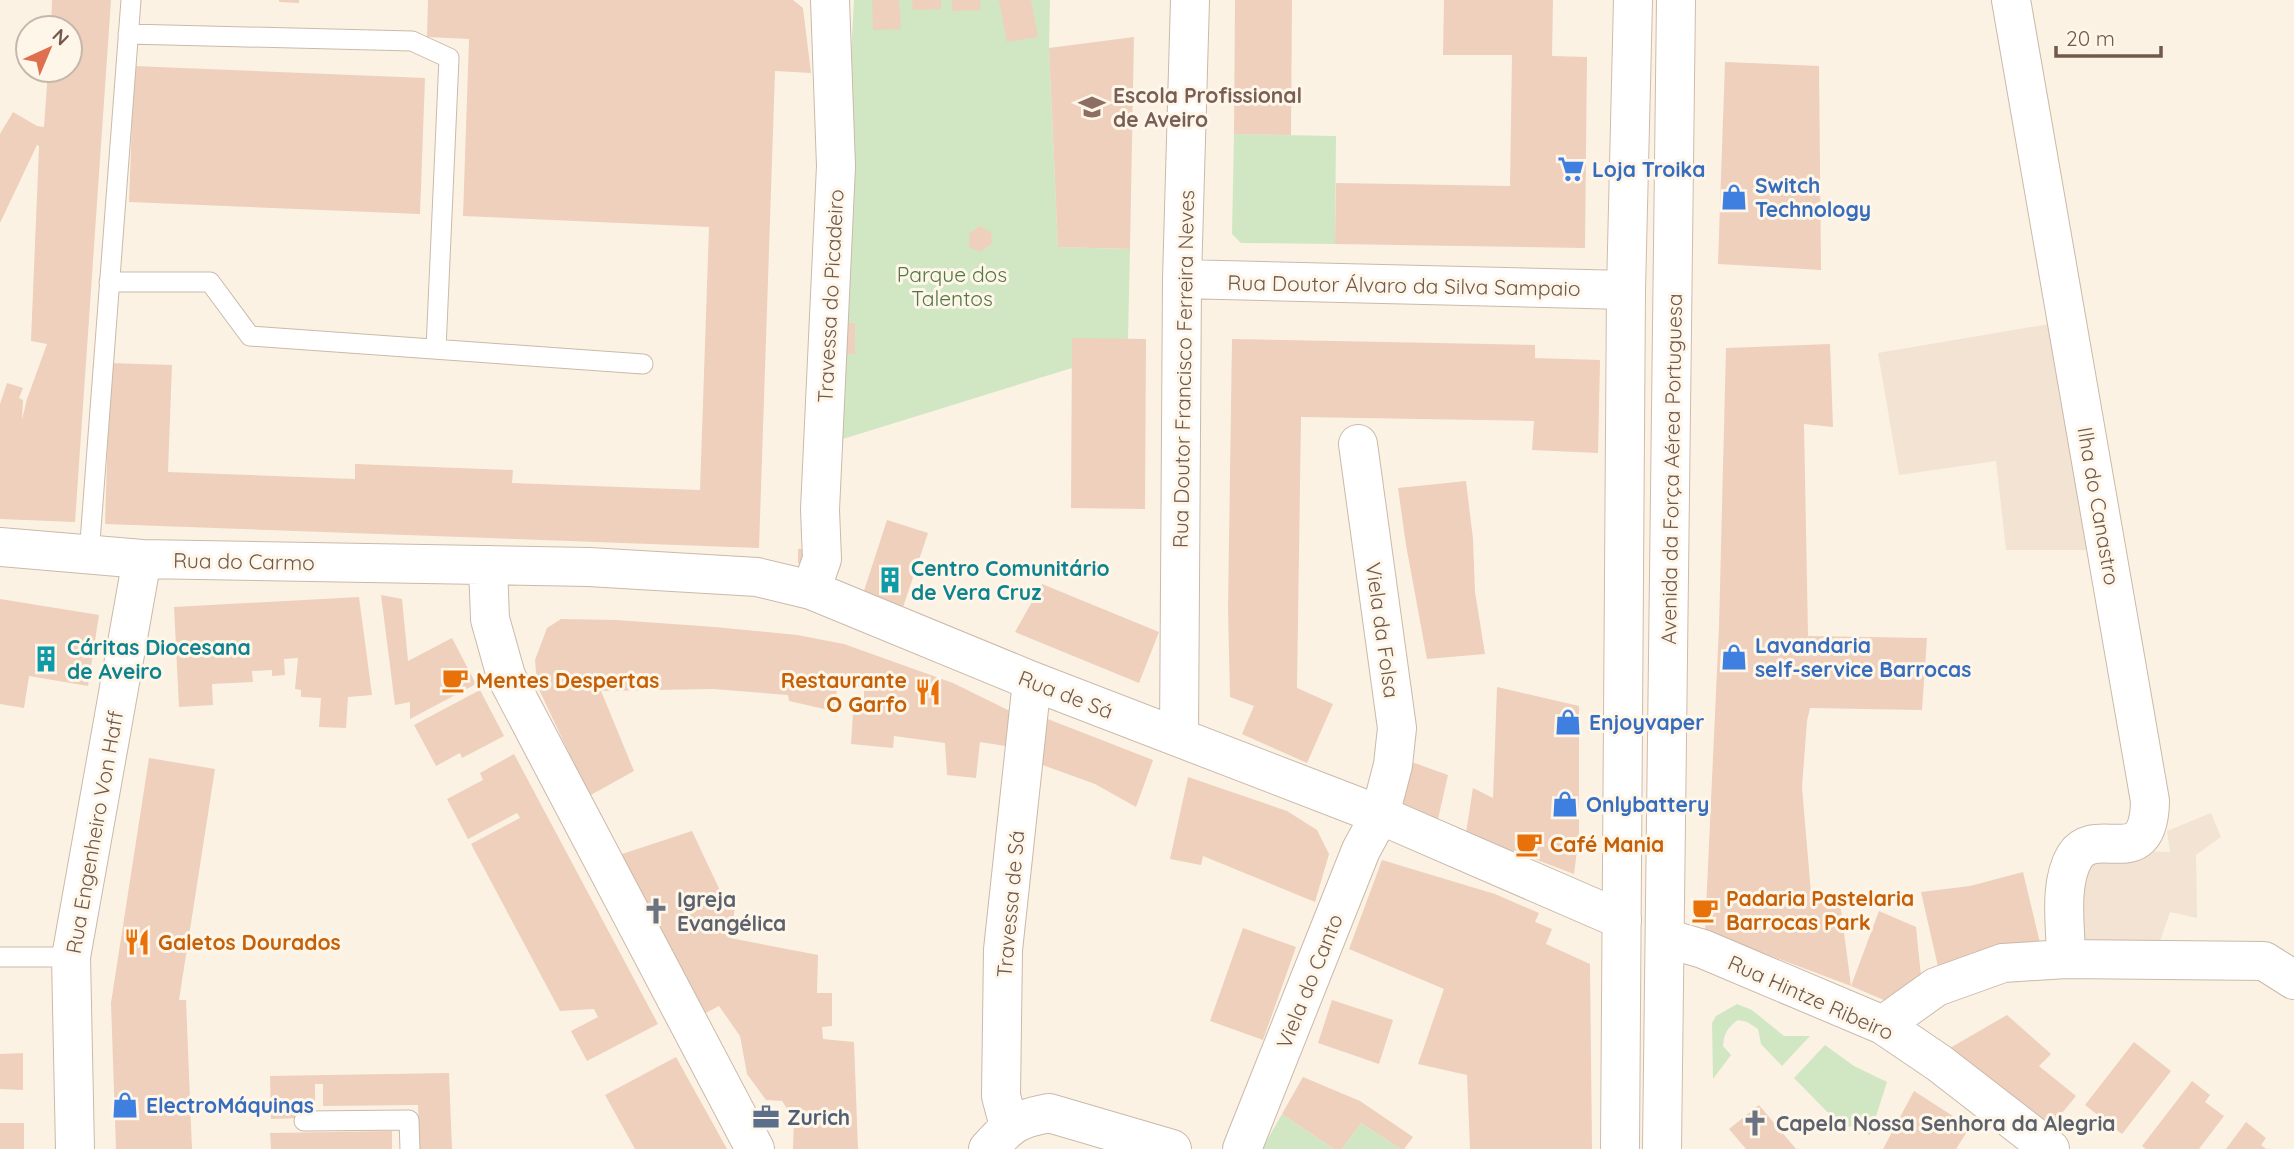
<svg xmlns="http://www.w3.org/2000/svg" width="2294" height="1149" font-family="Quicksand,sans-serif">
<style>
.residential{fill:#f2e3d2}
.green{fill:#d1e7c3}
.building{fill:#eed0bc}
.lines{fill:none;stroke-linecap:round;stroke-linejoin:round}
.lane-casing{stroke:#cbb9aa;stroke-width:21}
.street-casing{stroke:#cbb9aa;stroke-width:40}
.secondary-casing{stroke:#d0bbab;stroke-width:40}
.lane{stroke:#fff;stroke-width:19}
.street{stroke:#fff;stroke-width:38}
.secondary{stroke:#fff;stroke-width:38}
.labels{text-anchor:middle;dominant-baseline:central;stroke-width:6;stroke-linejoin:round;paint-order:stroke}
.education-label{font-size:21px;font-weight:bold;fill:#785e54;stroke:#fef6e9;text-anchor:start}
.shop-label{font-size:21px;font-weight:bold;fill:#366cbe;stroke:#fef6e9;text-anchor:start}
.park-label{font-size:21px;fill:#527743;stroke:#fef6e9}
.street-label{font-size:21px;fill:#71594b;stroke:#fef6e9}
.culture-label{font-size:21px;font-weight:bold;fill:#0d838f;stroke:#fef6e9;text-anchor:start}
.food-label{font-size:21px;font-weight:bold;fill:#c56008;stroke:#fef6e9;text-anchor:start}
.worship-label{font-size:21px;font-weight:bold;fill:#5b616d;stroke:#fef6e9;text-anchor:start}
.service-label{font-size:21px;font-weight:bold;fill:#4e5e75;stroke:#fef6e9;text-anchor:start}
</style>
<rect width="100%" height="100%" fill="#fbf2e3"/>
<path class="residential" d="M 2067,321 L 2107,550 L 2006,550 L 1996,461 L 1899,475 L 1878,353 Z
M 2211,813 L 2221,837 L 2196,855 L 2197,918 L 2170,912 L 2158,947 L 2071,941 L 2082,849 L 2170,852 L 2167,831 Z"/>
<path class="green" d="M 854,0 L 1050,0 L 1049,48 L 1058,247 L 1130,249 L 1128,339 L 1072,368 L 830,443 Z
M 1234,134 L 1336,136 L 1335,244 L 1241,243 L 1232,234 Z
M 1737,1004 L 1752,1010 L 1784,1036 L 1810,1036 L 1782,1066 L 1761,1044 L 1758,1029 L 1747,1022 L 1738,1020 C 1728,1027 1724,1033 1723,1046 L 1731,1055 L 1713,1079 L 1712,1023 L 1716,1016 Z
M 1825,1045 L 1854,1066 L 1887,1082 L 1870,1135 L 1853,1126 L 1843,1128 L 1794,1078 Z
M 1282,1114 L 1334,1149 L 1262,1149 Z
M 1361,1123 L 1401,1149 L 1342,1149 Z"/>
<path class="building" d="M 52,0 L 111,0 L 75,522 L 0,519 L 0,404 L 7,383 L 23,388 L 19,398 L 23,400 L 22,420 L 27,399 L 47,344 L 31,341 L 39,146 L 37,145 L 0,223 L 0,134 L 13,112 L 37,126 L 44,127 L 48,70 L 70,70 L 70,28 L 51,28 Z
M 279,0 L 299,0 L 299,3 L 279,2 Z
M 428,0 L 793,0 L 803,8 L 811,73 L 775,71 L 759,548 L 105,524 L 110,363 L 172,365 L 168,472 L 355,479 L 355,464 L 513,470 L 512,483 L 700,490 L 709,227 L 463,216 L 469,39 L 427,37 Z
M 872,0 L 899,0 L 901,29 L 873,30 Z
M 912,0 L 941,0 L 941,9 L 913,10 Z
M 952,0 L 980,0 L 981,10 L 952,11 Z
M 999,0 L 1031,0 L 1038,37 L 1007,42 Z
M 1235,0 L 1292,0 L 1291,135 L 1234,134 Z
M 1444,0 L 1553,0 L 1552,56 L 1587,57 L 1585,248 L 1335,244 L 1336,183 L 1510,186 L 1512,55 L 1443,55 Z
M 1134,37 L 1130,249 L 1058,247 L 1049,48 Z
M 1725,62 L 1819,66 L 1821,270 L 1718,264 Z
M 134,66 L 425,78 L 420,214 L 129,202 Z
M 979,226 L 991,232 L 992,243 L 981,252 L 969,247 L 969,234 Z
M 836,323 L 855,323 L 855,354 L 836,354 Z
M 1072,338 L 1146,339 L 1145,509 L 1071,508 Z
M 1232,339 L 1535,345 L 1535,358 L 1600,360 L 1598,453 L 1532,450 L 1534,421 L 1301,417 L 1297,688 L 1333,704 L 1307,763 L 1242,734 L 1254,706 L 1230,697 L 1228,608 Z
M 1830,344 L 1833,427 L 1804,424 L 1808,636 L 1927,638 L 1922,710 L 1810,708 L 1807,721 L 1802,787 L 1811,893 L 1840,902 L 1851,986 L 1705,931 L 1719,627 L 1726,348 Z
M 1466,481 L 1473,539 L 1475,592 L 1485,654 L 1427,659 L 1406,545 L 1398,488 Z
M 887,520 L 928,533 L 901,613 L 861,600 Z
M 798,549 L 812,549 L 811,563 L 798,563 Z
M 1042,584 L 1159,632 L 1139,683 L 1015,632 Z
M 381,595 L 402,599 L 408,661 L 452,638 L 476,684 L 410,719 L 410,702 L 395,705 Z
M 359,597 L 372,695 L 348,697 L 346,728 L 319,727 L 321,698 L 301,697 L 301,690 L 295,689 L 298,658 L 284,659 L 285,675 L 272,676 L 272,670 L 252,671 L 253,682 L 212,684 L 213,705 L 179,707 L 174,607 Z
M 0,599 L 99,615 L 88,686 L 29,676 L 24,708 L 0,704 Z
M 561,619 L 616,620 L 715,627 L 797,635 L 844,644 L 953,683 L 1018,715 L 1018,748 L 980,742 L 976,778 L 947,775 L 945,743 L 894,736 L 893,748 L 851,744 L 854,697 L 864,698 L 864,688 L 839,680 L 833,711 L 789,701 L 788,695 L 713,689 L 601,691 L 634,771 L 589,796 L 537,685 L 535,660 L 547,628 Z
M 1497,687 L 1579,706 L 1579,835 L 1574,874 L 1466,833 L 1473,788 L 1493,798 Z
M 480,690 L 504,736 L 462,758 L 460,753 L 436,766 L 414,725 Z
M 1040,716 L 1153,760 L 1136,807 L 1095,784 L 1037,763 Z
M 514,754 L 658,1024 L 587,1061 L 571,1031 L 598,1017 L 594,1009 L 560,1011 L 471,844 L 520,818 L 517,813 L 468,839 L 447,799 L 483,780 L 480,773 Z
M 149,758 L 215,769 L 179,1000 L 186,1000 L 192,1149 L 116,1149 L 111,1003 Z
M 1409,761 L 1448,775 L 1438,819 L 1399,805 Z
M 1188,777 L 1287,811 L 1317,830 L 1329,854 L 1315,902 L 1203,856 L 1201,865 L 1170,859 Z
M 692,831 L 724,899 L 736,902 L 730,938 L 818,955 L 817,993 L 832,993 L 832,1026 L 822,1027 L 823,1039 L 854,1042 L 858,1149 L 793,1149 L 794,1119 L 782,1101 L 766,1100 L 747,1074 L 740,1036 L 719,1006 L 700,1016 L 619,855 Z
M 1382,860 L 1495,894 L 1539,913 L 1535,922 L 1552,929 L 1546,944 L 1590,964 L 1592,1149 L 1470,1149 L 1467,1075 L 1418,1064 L 1444,989 L 1349,949 Z
M 2023,872 L 2040,943 L 1939,971 L 1921,892 L 1970,886 Z
M 1879,911 L 1916,927 L 1922,986 L 1886,1001 L 1851,986 Z
M 1243,928 L 1296,947 L 1263,1040 L 1210,1021 Z
M 1332,1000 L 1393,1020 L 1379,1064 L 1318,1043 Z
M 2007,1015 L 2051,1054 L 2039,1066 L 2076,1096 L 2048,1130 L 1950,1048 Z
M 2134,1042 L 2171,1071 L 2122,1134 L 2085,1105 Z
M 23,1053 L 23,1090 L 0,1089 L 0,1054 Z
M 676,1057 L 727,1149 L 635,1149 L 605,1095 Z
M 449,1073 L 452,1149 L 420,1149 L 418,1105 L 323,1106 L 323,1084 L 315,1084 L 315,1108 L 301,1118 L 271,1119 L 270,1076 Z
M 1303,1077 L 1360,1101 L 1413,1137 L 1404,1149 L 1401,1149 L 1361,1123 L 1342,1149 L 1334,1149 L 1282,1114 Z
M 2192,1081 L 2210,1095 L 2205,1102 L 2224,1116 L 2199,1149 L 2146,1149 L 2142,1146 Z
M 1914,1091 L 1970,1127 L 1956,1149 L 1883,1149 Z
M 1759,1105 L 1796,1149 L 1746,1149 L 1729,1129 Z
M 2246,1122 L 2266,1138 L 2261,1145 L 2266,1149 L 2226,1149 Z
M 0,1123 L 24,1123 L 24,1149 L 0,1149 Z
M 392,1131 L 392,1149 L 271,1149 L 270,1133 Z"/>
<g class="lines">
<g class="lane-casing">
<path id="lane" d="M 128,34 L 412,41 L 449,58 L 436,349
M 109,282 L 210,282 L 250,336 L 643,364
M 89,555 L 131,0
M 0,957 L 71,957
M 304,1121 L 409,1120 L 410,1149"/>
</g>
<g class="street-casing">
<path id="street" d="M 2011,0 L 2150,801 C 2149,875 2096,823 2075,856 C 2058,884 2066,928 2066,959
M 1182,279 L 1626,290
M 0,547 L 142,559 L 589,567 L 757,577 L 811,590 L 1032,681 L 1380,815 L 1622,920
M 488,565 L 490,619 L 506,676 L 755,1149
M 811,590 L 822,559 L 820,510 L 836,166 L 830,0
M 1179,737 L 1182,279 L 1190,0
M 1665,938 L 1703,949 L 1883,1025 L 1939,1063 L 2050,1149
M 1883,1025 L 1936,987 L 2003,963 L 2066,959 L 2264,961 L 2294,980
M 1009,1126 L 1001,1096 L 1003,950 L 1032,681
M 75,1149 L 71,957 L 142,559
M 988,1149 C 1010,1125 1016,1119 1049,1113 L 1172,1149
M 1242,1149 L 1361,850 L 1380,815 L 1393,765 L 1397,728 L 1358,444"/>
</g>
<g class="secondary-casing">
<path id="secondary" d="M 1620,1149 L 1626,290 L 1633,0
M 1662,1149 L 1676,0"/>
</g>
<use href="#lane" class="lane"/>
<use href="#street" class="street"/>
<use href="#secondary" class="secondary"/>
</g>
<defs>
<g id="school-bare" transform="scale(2.1)"><path d="M0-5L7-2L0 1L-7-2ZM-4 1L0 2.5L4 1V4Q0 6-4 4Z" fill="#8d6e63" stroke="#fef6e9" stroke-width="2.5" paint-order="stroke"/></g>
<g id="supermarket-bare" transform="scale(2.1)"><path d="M-6-5.5h2.5l.6 2H6L4.5 2H-2.5L-4.4-4H-6ZM-1.5 3.2a1.3 1.3 0 1 0 .1 0ZM3 3.2a1.3 1.3 0 1 0 .1 0Z" fill="#3f7fe0" stroke="#fef6e9" stroke-width="2.5" paint-order="stroke"/></g>
<g id="shop-bare" transform="scale(2.1)"><path d="M-5-2.5h2.3a2.7 3.5 0 0 1 5.4 0H5L5.5 6h-11ZM-1.5-2.5h3a1.5 2.3 0 0 0-3 0Z" fill="#3f7fe0" stroke="#fef6e9" stroke-width="2.5" paint-order="stroke"/></g>
<g id="building-bare" transform="scale(2.1)"><path d="M-4-6H4V6H1V3H-1V6H-4ZM-2.5-4.3h1.7v1.8h-1.7ZM.8-4.3h1.7v1.8H.8ZM-2.5-1h1.7V.8h-1.7ZM.8-1h1.7V.8H.8Z" fill="#0f9aa8" stroke="#fef6e9" stroke-width="2.5" paint-order="stroke"/></g>
<g id="cafe-bare" transform="scale(2.1)"><path d="M-5.5-4.5H6V0H3Q3 3.5 0 3.5H-2.5Q-5.5 3.5-5.5 0ZM3-3.2v2h1.7v-2ZM-6 4.5H4V6H-6Z" fill="#e8710a" stroke="#fef6e9" stroke-width="2.5" paint-order="stroke"/></g>
<g id="restaurant-bare" transform="scale(2.1)"><path d="M-5-6h1v4h1v-4h1v4h1v-4h1v5L-1.5 .5V6h-2V.5L-5-1ZM5-6V6H3V1.5H1.5Q1.5-4 5-6Z" fill="#e8710a" stroke="#fef6e9" stroke-width="2.5" paint-order="stroke"/></g>
<g id="church-bare" transform="scale(2.1)"><path d="M-1.2-6h2.4v3.5h3.3v2.4h-3.3V6h-2.4V-.1h-3.3v-2.4h3.3Z" fill="#6b7280" stroke="#fef6e9" stroke-width="2.5" paint-order="stroke"/></g>
<g id="office-bare" transform="scale(2.1)"><path d="M-6-3h4V-5.5h4V-3h4V5H-6ZM-1-4.5V-3h2v-1.5ZM-6 0V1H6V0Z" fill="#5c6f8a" stroke="#fef6e9" stroke-width="2.5" paint-order="stroke"/></g>
</defs>
<g fill-rule="evenodd">
<use href="#school-bare" x="1092" y="107"/>
<use href="#supermarket-bare" x="1571" y="169"/>
<use href="#shop-bare" x="1734" y="197"/>
<use href="#building-bare" x="890" y="580"/>
<use href="#shop-bare" x="1734" y="657"/>
<use href="#building-bare" x="46" y="659"/>
<use href="#cafe-bare" x="455" y="680"/>
<use href="#restaurant-bare" x="928" y="692"/>
<use href="#shop-bare" x="1568" y="722"/>
<use href="#shop-bare" x="1565" y="804"/>
<use href="#cafe-bare" x="1529" y="844"/>
<use href="#cafe-bare" x="1705" y="910"/>
<use href="#church-bare" x="656" y="911"/>
<use href="#restaurant-bare" x="137" y="942"/>
<use href="#shop-bare" x="125" y="1105"/>
<use href="#office-bare" x="766" y="1117"/>
<use href="#church-bare" x="1755" y="1123"/>
</g>
<g class="labels">
<g class="education-label">
<text x="1113" y="95">Escola Profissional<tspan x="1113" dy="24">de Aveiro</tspan></text>
</g>
<g class="shop-label">
<text x="1592" y="169">Loja Troika</text>
<text x="1755" y="185">Switch<tspan x="1755" dy="24">Technology</tspan></text>
<text x="1755" y="645">Lavandaria<tspan x="1755" dy="24">self-service Barrocas</tspan></text>
<text x="1589" y="722">Enjoyvaper</text>
<text x="1586" y="804">Onlybattery</text>
<text x="146" y="1105">ElectroMáquinas</text>
</g>
<g class="park-label">
<text x="952" y="274">Parque dos<tspan x="952" dy="24">Talentos</tspan></text>
</g>
<g class="street-label">
<text transform="translate(1404 285) rotate(1)">Rua Doutor Álvaro da Silva Sampaio</text>
<text transform="translate(830 296) rotate(-87)">Travessa do Picadeiro</text>
<text transform="translate(1183 369) rotate(-89)">Rua Doutor Francisco Ferreira Neves</text>
<text transform="translate(1671 469) rotate(-89)">Avenida da Força Aérea Portuguesa</text>
<text transform="translate(2099 506) rotate(80)">Ilha do Canastro</text>
<text transform="translate(244 561) rotate(1)">Rua do Carmo</text>
<text transform="translate(1383 630) rotate(82)">Viela da Folsa</text>
<text transform="translate(1066 694) rotate(21)">Rua de Sá</text>
<text transform="translate(94 832) rotate(-80)">Rua Engenheiro Von Haff</text>
<text transform="translate(1010 904) rotate(-85)">Travessa de Sá</text>
<text transform="translate(1309 981) rotate(-68)">Viela do Canto</text>
<text transform="translate(1811 997) rotate(24)">Rua Hintze Ribeiro</text>
</g>
<g class="culture-label">
<text x="911" y="568">Centro Comunitário<tspan x="911" dy="24">de Vera Cruz</tspan></text>
<text x="67" y="647">Cáritas Diocesana<tspan x="67" dy="24">de Aveiro</tspan></text>
</g>
<g class="food-label">
<text x="476" y="680">Mentes Despertas</text>
<text x="907" y="680" text-anchor="end">Restaurante<tspan x="907" dy="24">O Garfo</tspan></text>
<text x="1550" y="844">Café Mania</text>
<text x="1726" y="898">Padaria Pastelaria<tspan x="1726" dy="24">Barrocas Park</tspan></text>
<text x="158" y="942">Galetos Dourados</text>
</g>
<g class="worship-label">
<text x="677" y="899">Igreja<tspan x="677" dy="24">Evangélica</tspan></text>
<text x="1776" y="1123">Capela Nossa Senhora da Alegria</text>
</g>
<g class="service-label">
<text x="787" y="1117">Zurich</text>
</g>
</g>
<g transform="translate(49 49) rotate(44)"><circle r="33" fill="#fef6e9" stroke="#c6b7aa" stroke-width="2"/>
<path d="M0-5L12 26L0 18L-12 26Z" fill="#de6f4f"/>
<text y="-10" font-size="19" font-weight="bold" text-anchor="middle" fill="#71594b">N</text>
</g>
<path d="M2056 46v10h105v-10" fill="none" stroke="#71594b" stroke-width="3.5"/>
<text x="2066" y="46" font-size="21" fill="#71594b" stroke="#fef6e9" stroke-width="5" paint-order="stroke">20 m</text>
</svg>
